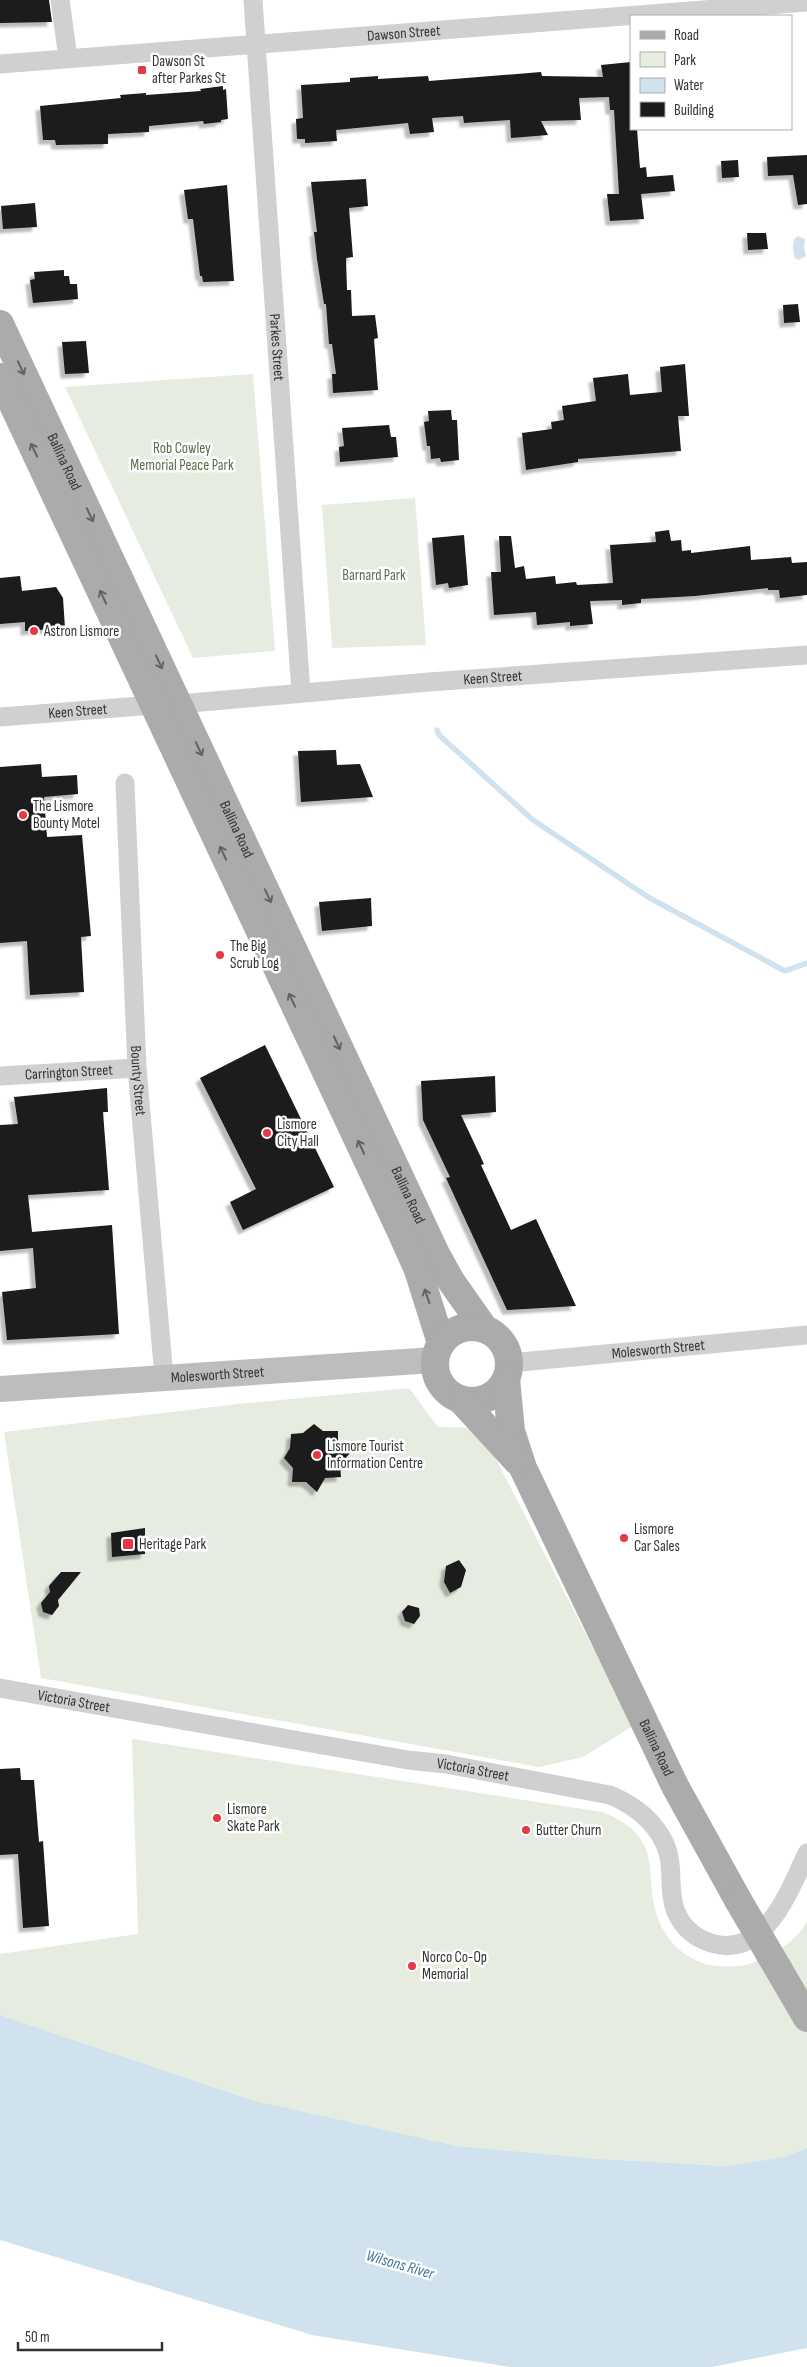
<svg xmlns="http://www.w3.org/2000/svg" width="807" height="2367" font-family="'Sofia Sans Condensed',sans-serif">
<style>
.green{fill:#e6ecdf}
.water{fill:#cfe2ee}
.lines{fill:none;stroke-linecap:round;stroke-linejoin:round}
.stream{stroke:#cfe2ee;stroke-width:5.5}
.building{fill:#1a1a1a;filter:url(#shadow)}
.street{stroke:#d0d0d0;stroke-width:19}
.secondary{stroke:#bdbdbd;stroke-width:26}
.primary{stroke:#ababab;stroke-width:28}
.primary-bridge{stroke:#ababab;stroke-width:28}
.oneway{stroke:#636363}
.poi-dot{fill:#e63946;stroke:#fff;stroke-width:2}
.labels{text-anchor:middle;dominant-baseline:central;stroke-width:5;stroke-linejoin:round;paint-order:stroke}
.street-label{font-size:15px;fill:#333;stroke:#fff}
.poi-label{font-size:15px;fill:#333;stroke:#fff;text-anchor:start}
.park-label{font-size:15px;fill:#56703f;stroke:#fff}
.water-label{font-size:16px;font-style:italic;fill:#3f7597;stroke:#fff}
</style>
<defs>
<filter id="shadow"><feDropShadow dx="-4.5" dy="4.5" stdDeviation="1" flood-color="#0004"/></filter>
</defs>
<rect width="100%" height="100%" fill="#fff"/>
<path class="green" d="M 253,374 L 275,651 L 193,658 L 65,387 Z
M 415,498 L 426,645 L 332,648 L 322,505 Z
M 409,1388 L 438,1427 L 480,1428 L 633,1726 L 583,1757 L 539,1767 L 41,1678 L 4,1432 L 238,1404 Z
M 132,1739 L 602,1812 C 619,1818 637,1829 645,1847 C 652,1864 650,1882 653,1900 C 658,1931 678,1958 710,1965 C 724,1967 741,1968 755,1962 C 775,1953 798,1941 807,1920 L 807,2148 L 783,2157 L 727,2166 L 601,2159 L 457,2146 L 252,2100 L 0,2015 L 0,1954 L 138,1934 Z"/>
<path class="water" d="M 798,236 L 805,239 L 804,248 L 806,256 L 799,260 L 795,258 C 793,251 791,240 798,236 Z
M 0,2015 L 252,2100 L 457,2146 L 601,2159 L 727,2166 L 783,2157 L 807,2148 L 807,2348 L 712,2367 L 510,2367 L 312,2335 L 0,2240 Z"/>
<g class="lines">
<path class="stream" d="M 437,730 L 439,735 L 533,820 L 648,897 L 785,971 L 807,963"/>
</g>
<path class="building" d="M 0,0 L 49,0 L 52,22 L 0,23 Z
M 631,62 L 631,129 L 637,129 L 640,168 L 646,167 L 647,177 L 673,175 L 675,191 L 641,194 L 644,219 L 610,221 L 607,194 L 619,194 L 614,110 L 610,110 L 609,97 L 579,98 L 581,120 L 541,121 L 548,135 L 511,138 L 510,120 L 464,123 L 463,116 L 432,118 L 434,132 L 410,134 L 408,123 L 336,130 L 337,141 L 305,143 L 305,139 L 297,139 L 296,119 L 303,118 L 301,85 L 350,82 L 350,78 L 378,76 L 378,79 L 428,76 L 429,81 L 541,72 L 542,76 L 603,77 L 601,65 Z
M 223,86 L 223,90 L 226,89 L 228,119 L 221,120 L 221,122 L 204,124 L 203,121 L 149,126 L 149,132 L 108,134 L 108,144 L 56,145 L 55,140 L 43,140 L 40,106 L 121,98 L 120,95 L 146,93 L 146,95 L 201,91 L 200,89 Z
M 807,155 L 807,204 L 798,205 L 793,175 L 768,176 L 767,157 Z
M 738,160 L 739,177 L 722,178 L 721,161 Z
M 366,179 L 368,206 L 349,208 L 353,257 L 346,258 L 347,290 L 351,290 L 352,316 L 375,315 L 378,338 L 374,339 L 378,390 L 333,393 L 332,374 L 336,374 L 332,344 L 329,344 L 326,304 L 324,304 L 317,259 L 314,232 L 317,232 L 311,182 Z
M 227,185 L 234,281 L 203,282 L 202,276 L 200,276 L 193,219 L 188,219 L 184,190 Z
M 35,203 L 37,227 L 3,229 L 1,206 Z
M 747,233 L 766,233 L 768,249 L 748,250 Z
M 64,270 L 64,276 L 69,276 L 70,284 L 77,284 L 78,299 L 33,303 L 30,280 L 35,279 L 34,272 Z
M 798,304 L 800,322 L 784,323 L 783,305 Z
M 86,341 L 89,373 L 65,374 L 62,342 Z
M 685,364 L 689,416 L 678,416 L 681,451 L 578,459 L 578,462 L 526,470 L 522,433 L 552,429 L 551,422 L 564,420 L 562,406 L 596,401 L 593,378 L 628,374 L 630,395 L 662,392 L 660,367 Z
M 451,410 L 452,420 L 457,420 L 459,460 L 441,462 L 440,458 L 431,459 L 430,446 L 427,446 L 424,422 L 429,421 L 428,411 Z
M 389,425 L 391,437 L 396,437 L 398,457 L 340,462 L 339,447 L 344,446 L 342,428 Z
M 669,530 L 671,541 L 681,540 L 682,551 L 691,550 L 691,553 L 750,546 L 751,560 L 791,557 L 792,563 L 807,562 L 807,595 L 780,598 L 779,590 L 768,590 L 768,588 L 695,596 L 641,599 L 641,603 L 622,605 L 622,600 L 590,601 L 593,624 L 570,626 L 570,622 L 537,625 L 536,612 L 494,615 L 491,572 L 501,572 L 499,536 L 511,536 L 515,568 L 524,566 L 526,579 L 555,576 L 556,584 L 576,582 L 577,585 L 613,583 L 610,545 L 656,542 L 655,532 Z
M 464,535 L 468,585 L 449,588 L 448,583 L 436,585 L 432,538 Z
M 20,576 L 22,591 L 56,587 L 63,598 L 65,628 L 25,631 L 25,622 L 0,624 L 0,578 Z
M 336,750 L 337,765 L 360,764 L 373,797 L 301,802 L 298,751 Z
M 41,764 L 42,777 L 77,775 L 78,794 L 44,797 L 47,837 L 82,835 L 91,936 L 81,937 L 84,992 L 30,995 L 27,941 L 0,943 L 0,767 Z
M 371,898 L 372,926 L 322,931 L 319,902 Z
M 265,1045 L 334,1187 L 243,1230 L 230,1202 L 256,1189 L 200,1078 Z
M 495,1076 L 496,1112 L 461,1115 L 484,1164 L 481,1165 L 511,1230 L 536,1219 L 576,1306 L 507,1310 L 446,1178 L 450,1177 L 423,1120 L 421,1081 Z
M 107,1088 L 108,1112 L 103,1112 L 109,1190 L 28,1195 L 32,1232 L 112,1225 L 119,1334 L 7,1340 L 2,1292 L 36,1288 L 33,1248 L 0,1251 L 0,1125 L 18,1124 L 14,1097 Z
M 314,1424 L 323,1431 L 338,1431 L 338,1444 L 351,1452 L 340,1464 L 341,1477 L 325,1478 L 317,1492 L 306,1482 L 292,1482 L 293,1468 L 284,1458 L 290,1448 L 291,1434 L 303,1433 Z
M 145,1528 L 145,1554 L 112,1557 L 111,1533 Z
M 459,1560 L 466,1570 L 461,1587 L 450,1593 L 444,1582 L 446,1566 Z
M 61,1572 L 81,1572 L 58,1600 L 59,1606 L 52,1615 L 43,1612 L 41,1603 L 50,1592 L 49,1586 Z
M 408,1605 L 419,1608 L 420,1616 L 414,1624 L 405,1621 L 402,1612 Z
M 20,1768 L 21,1780 L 34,1780 L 39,1842 L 43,1841 L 49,1926 L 23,1928 L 18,1854 L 0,1855 L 0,1769 Z"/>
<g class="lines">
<g class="street">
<path d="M 60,0 L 68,58"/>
<path id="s1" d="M 253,0 L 301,693"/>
<path id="s2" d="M 0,64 L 807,2"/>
<path id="s3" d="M 179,704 L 429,682 L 807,655"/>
<path id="s4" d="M 0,717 L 153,705"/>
<path id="s5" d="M 125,783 L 137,1068 L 164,1377"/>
<path id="s6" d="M 0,1076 L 137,1068"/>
<path id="s7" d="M 510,1363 L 807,1335"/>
<path id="s8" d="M 0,1688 L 408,1760 L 446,1764 L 610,1795 C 634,1805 654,1820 665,1844 C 675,1866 667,1890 676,1912 C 683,1928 695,1938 711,1943 C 765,1960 790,1889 807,1853"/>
</g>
<path class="secondary" id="s9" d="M 0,1389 L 434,1360"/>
<g class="primary">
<path id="s10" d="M 0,324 L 436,1254 L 451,1281 L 484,1328"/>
<path d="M 0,377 L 402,1234 L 418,1270 L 441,1343"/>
<circle cx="472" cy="1364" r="37"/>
<path id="s11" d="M 506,1379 L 511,1431 L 523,1468 L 675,1786 L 738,1900"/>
<path d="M 461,1400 L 517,1461"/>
</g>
<path class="primary-bridge" d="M 738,1900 L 807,2018"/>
</g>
<defs><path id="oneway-shaft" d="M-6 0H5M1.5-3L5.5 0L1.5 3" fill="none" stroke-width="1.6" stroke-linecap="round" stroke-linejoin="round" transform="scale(1.25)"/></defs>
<g class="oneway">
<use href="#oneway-shaft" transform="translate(21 368) rotate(65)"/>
<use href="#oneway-shaft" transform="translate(34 450) rotate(-115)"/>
<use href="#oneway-shaft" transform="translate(90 515) rotate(65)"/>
<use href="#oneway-shaft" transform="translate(103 597) rotate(-115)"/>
<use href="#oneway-shaft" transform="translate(159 662) rotate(65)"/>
<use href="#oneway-shaft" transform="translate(199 749) rotate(65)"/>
<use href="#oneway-shaft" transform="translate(223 853) rotate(-115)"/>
<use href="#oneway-shaft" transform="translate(268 896) rotate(65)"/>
<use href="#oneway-shaft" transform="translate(292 1000) rotate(-115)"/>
<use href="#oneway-shaft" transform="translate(337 1043) rotate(65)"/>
<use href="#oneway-shaft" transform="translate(361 1147) rotate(-115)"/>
<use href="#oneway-shaft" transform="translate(427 1296) rotate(-109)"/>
</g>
<g class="poi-dot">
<rect x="137" y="65" width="10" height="10" rx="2.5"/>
<circle cx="34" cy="631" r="5"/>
<circle cx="23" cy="815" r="5"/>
<circle cx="220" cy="955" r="5"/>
<circle cx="267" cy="1133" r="5"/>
<circle cx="317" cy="1455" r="5"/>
<circle cx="624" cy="1538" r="5"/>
<rect x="122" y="1538" width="12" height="12" rx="2.5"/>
<circle cx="217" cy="1818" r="5"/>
<circle cx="526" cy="1830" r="5"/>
<circle cx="412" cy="1966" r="5"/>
</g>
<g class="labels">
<g class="street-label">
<text stroke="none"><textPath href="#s2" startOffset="405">Dawson Street</textPath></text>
<text stroke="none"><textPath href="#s1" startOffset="348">Parkes Street</textPath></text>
<text stroke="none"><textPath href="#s10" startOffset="152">Ballina Road</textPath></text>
<text stroke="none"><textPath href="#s3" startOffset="315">Keen Street</textPath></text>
<text stroke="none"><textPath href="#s4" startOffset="78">Keen Street</textPath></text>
<text stroke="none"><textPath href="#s10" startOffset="558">Ballina Road</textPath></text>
<text stroke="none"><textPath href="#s6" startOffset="69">Carrington Street</textPath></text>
<text stroke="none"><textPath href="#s5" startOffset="298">Bounty Street</textPath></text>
<text stroke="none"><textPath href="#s10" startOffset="962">Ballina Road</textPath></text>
<text stroke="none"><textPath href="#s7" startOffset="149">Molesworth Street</textPath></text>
<text stroke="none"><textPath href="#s9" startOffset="218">Molesworth Street</textPath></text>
<text stroke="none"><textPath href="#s8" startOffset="75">Victoria Street</textPath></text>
<text stroke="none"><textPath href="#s11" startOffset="401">Ballina Road</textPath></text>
<text stroke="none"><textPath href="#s8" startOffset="480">Victoria Street</textPath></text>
</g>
<g class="poi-label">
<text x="152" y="61">Dawson St<tspan x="152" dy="17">after Parkes St</tspan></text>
<text x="44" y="631">Astron Lismore</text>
<text x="33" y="806">The Lismore<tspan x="33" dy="17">Bounty Motel</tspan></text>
<text x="230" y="946">The Big<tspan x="230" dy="17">Scrub Log</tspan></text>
<text x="277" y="1124">Lismore<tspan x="277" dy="17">City Hall</tspan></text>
<text x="327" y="1446">Lismore Tourist<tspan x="327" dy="17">Information Centre</tspan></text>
<text x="634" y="1529">Lismore<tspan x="634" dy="17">Car Sales</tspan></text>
<text x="139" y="1544">Heritage Park</text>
<text x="227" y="1809">Lismore<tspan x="227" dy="17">Skate Park</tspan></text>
<text x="536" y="1830">Butter Churn</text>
<text x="422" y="1957">Norco Co-Op<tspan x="422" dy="17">Memorial</tspan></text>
</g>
<g class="park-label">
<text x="182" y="448">Rob Cowley<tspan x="182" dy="17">Memorial Peace Park</tspan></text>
<text x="374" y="575">Barnard Park</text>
</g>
<g class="water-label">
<text transform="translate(400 2265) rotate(16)">Wilsons River</text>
</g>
</g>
<rect x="630" y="15" width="162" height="115" fill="#ffffff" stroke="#adadad"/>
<rect x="640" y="31" width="25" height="8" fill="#ababab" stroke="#adadad"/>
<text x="674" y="40" font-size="15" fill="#333333">Road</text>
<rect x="640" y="52" width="25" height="15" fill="#e6ecdf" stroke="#adadad"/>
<text x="674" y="65" font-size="15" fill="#333333">Park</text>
<rect x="640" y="78" width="25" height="15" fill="#cfe2ee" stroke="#adadad"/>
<text x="674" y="90" font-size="15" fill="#333333">Water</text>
<rect x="640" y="102" width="25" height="15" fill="#1a1a1a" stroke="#adadad"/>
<text x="674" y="115" font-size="15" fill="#333333">Building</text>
<path d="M18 2342v8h144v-8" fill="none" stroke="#333333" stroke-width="2.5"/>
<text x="25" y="2342" font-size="15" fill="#333333" stroke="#ffffff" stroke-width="4" paint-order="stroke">50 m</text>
</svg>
